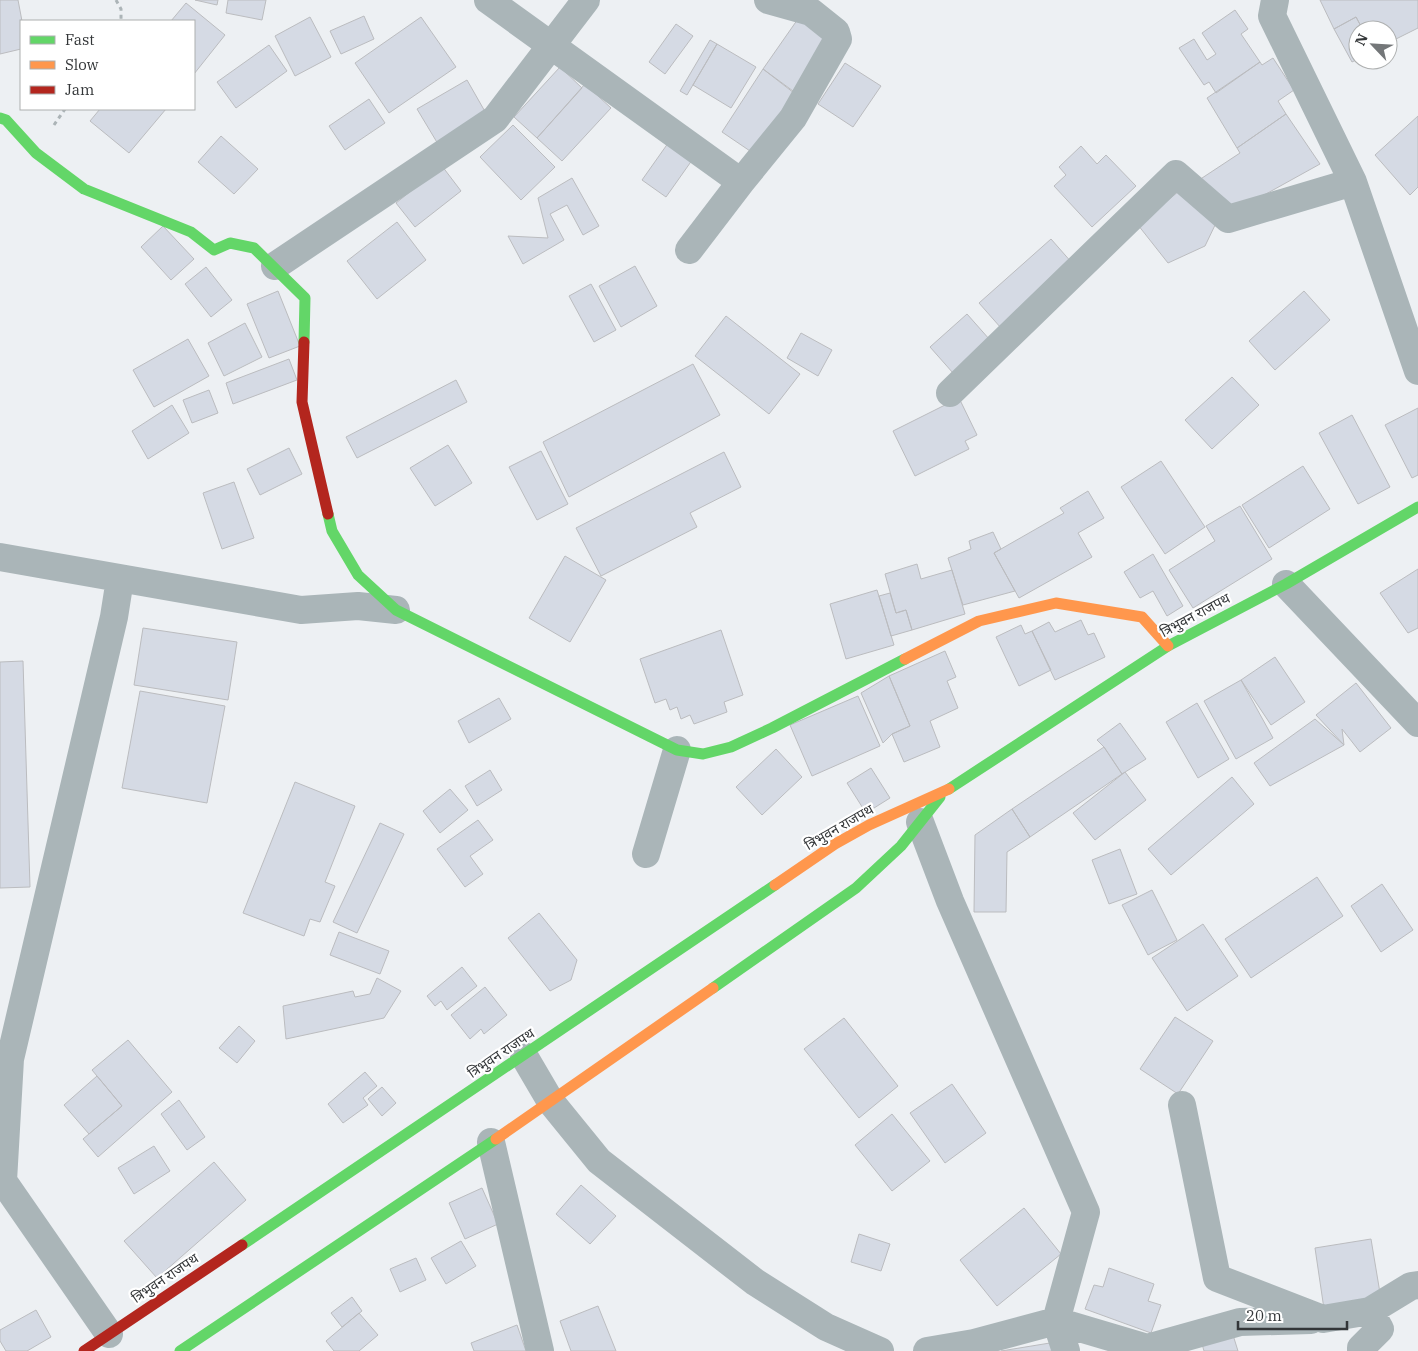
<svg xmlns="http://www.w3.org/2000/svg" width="1418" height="1351" font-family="'IBM Plex Serif','Noto Sans Devanagari',serif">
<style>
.building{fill:#d5dae4;stroke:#bbbcbf}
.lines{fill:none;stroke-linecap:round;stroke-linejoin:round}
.path{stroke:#acb4b7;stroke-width:3;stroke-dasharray:4 4;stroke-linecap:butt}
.street{stroke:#aab5b8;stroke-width:28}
.fast{stroke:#63d668;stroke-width:11}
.slow{stroke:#ff974d;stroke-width:11}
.jam{stroke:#b3261e;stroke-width:11}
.labels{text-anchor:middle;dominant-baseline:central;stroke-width:4.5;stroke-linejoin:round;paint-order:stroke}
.street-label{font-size:14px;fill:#333638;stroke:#fff}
</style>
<rect width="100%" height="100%" fill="#edf0f3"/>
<path class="building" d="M 0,0 L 18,0 L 22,21 L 21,49 L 0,54 Z
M 195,0 L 218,0 L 217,5 Z
M 228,0 L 266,0 L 262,20 L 226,13 Z
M 1320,0 L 1418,0 L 1418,28 L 1388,43 L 1388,30 L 1363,30 L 1356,17 L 1334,29 Z
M 186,3 L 225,35 L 194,74 L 194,21 L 171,21 Z
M 1235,10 L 1248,29 L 1241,34 L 1260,62 L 1216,93 L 1209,82 L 1204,85 L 1179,48 L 1194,39 L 1207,60 L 1216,54 L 1202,33 Z
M 364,16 L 374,39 L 341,54 L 330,31 Z
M 800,16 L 830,37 L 793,91 L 763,69 Z
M 310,17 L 331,57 L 295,76 L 275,36 Z
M 421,17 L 456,67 L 389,113 L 355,63 Z
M 1356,17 L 1363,30 L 1358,30 L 1358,59 L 1352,62 L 1334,29 Z
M 676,24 L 693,36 L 665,74 L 649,62 Z
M 710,40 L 717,44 L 687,95 L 680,91 Z
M 717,44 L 756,67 L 731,108 L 693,85 Z
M 269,45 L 287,71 L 236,108 L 217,82 Z
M 1273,58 L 1294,90 L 1278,101 L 1286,114 L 1237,148 L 1207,98 L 1260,62 L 1262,65 Z
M 845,63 L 881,86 L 853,127 L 818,104 Z
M 560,67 L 582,88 L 537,138 L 514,117 Z
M 763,69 L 794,93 L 753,153 L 722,132 Z
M 467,80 L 487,115 L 438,144 L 417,109 Z
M 585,84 L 611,108 L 562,161 L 537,138 Z
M 369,99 L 385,123 L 345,150 L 329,126 Z
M 100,109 L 166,109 L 129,153 L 90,121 Z
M 1286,114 L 1320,164 L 1237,210 L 1196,182 L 1240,153 L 1237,148 Z
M 1418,116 L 1418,187 L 1410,195 L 1375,155 Z
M 513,125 L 555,167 L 521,200 L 480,157 Z
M 221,136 L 258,169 L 234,194 L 198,162 Z
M 671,139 L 695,156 L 666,197 L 642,180 Z
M 1081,146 L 1097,164 L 1106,155 L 1136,186 L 1092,227 L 1054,186 L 1066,175 L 1059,167 Z
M 442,166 L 461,191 L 415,227 L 396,203 Z
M 572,178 L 599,226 L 583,235 L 567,205 L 550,214 L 564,240 L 523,264 L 508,236 L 548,238 L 538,198 Z
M 1185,186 L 1217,221 L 1205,246 L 1168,263 L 1138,225 Z
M 397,222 L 426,260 L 377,299 L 347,261 Z
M 163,226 L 194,259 L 171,280 L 141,247 Z
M 1051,239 L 1073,264 L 1001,328 L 979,303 Z
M 635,266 L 657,306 L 621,327 L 599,286 Z
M 206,267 L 232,300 L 211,317 L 185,284 Z
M 591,284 L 616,330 L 594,342 L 569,296 Z
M 278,291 L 300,346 L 269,358 L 247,304 Z
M 1304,291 L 1330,320 L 1275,370 L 1249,341 Z
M 967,314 L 990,340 L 953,373 L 930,347 Z
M 726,316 L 800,374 L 769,414 L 695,356 Z
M 245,323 L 262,357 L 224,376 L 208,343 Z
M 801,333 L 832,350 L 818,376 L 787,358 Z
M 188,339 L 209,376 L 154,407 L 133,370 Z
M 289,359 L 297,380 L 233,404 L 226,383 Z
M 693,364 L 720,415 L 569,497 L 543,442 Z
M 1232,377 L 1259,405 L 1212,449 L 1185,420 Z
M 456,380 L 467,402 L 357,458 L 346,437 Z
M 209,390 L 218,413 L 192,423 L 183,400 Z
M 959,398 L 977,435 L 965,441 L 969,449 L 915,476 L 893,431 Z
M 172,405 L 189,433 L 148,459 L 132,431 Z
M 1418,408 L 1418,475 L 1412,478 L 1385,425 Z
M 1352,415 L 1390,487 L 1358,504 L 1319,433 Z
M 448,445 L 472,483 L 435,506 L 410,468 Z
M 289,448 L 302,474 L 260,495 L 247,469 Z
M 541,451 L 568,504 L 537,520 L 509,467 Z
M 724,452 L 741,487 L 690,513 L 697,527 L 601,576 L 576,528 Z
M 1161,461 L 1205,527 L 1165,554 L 1121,487 Z
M 1303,466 L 1330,509 L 1269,548 L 1242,505 Z
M 234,482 L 254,538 L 222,549 L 203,493 Z
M 1088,491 L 1104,518 L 1078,533 L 1092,557 L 1019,598 L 994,553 L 1064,513 L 1060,508 Z
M 1240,506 L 1272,559 L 1193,608 L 1169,570 L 1215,541 L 1206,526 Z
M 993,532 L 1001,549 L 994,553 L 1015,591 L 963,605 L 948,558 L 971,549 L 969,541 Z
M 1153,554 L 1183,606 L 1167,616 L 1153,591 L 1140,598 L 1124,572 Z
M 565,556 L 606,580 L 570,642 L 529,618 Z
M 917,564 L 921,579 L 952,570 L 965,614 L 912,630 L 906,610 L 896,613 L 885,574 Z
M 1418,569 L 1418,628 L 1408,633 L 1380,593 Z
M 877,590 L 894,645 L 846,659 L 830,604 Z
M 890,593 L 896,613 L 906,610 L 912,630 L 891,636 L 879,596 Z
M 1081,620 L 1088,635 L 1094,633 L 1105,657 L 1055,680 L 1032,631 L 1049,622 L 1055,632 Z
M 1021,625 L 1025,634 L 1032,631 L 1051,670 L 1019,686 L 996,637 Z
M 143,628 L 237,642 L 228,700 L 134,685 Z
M 721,630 L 743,695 L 724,702 L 727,712 L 694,724 L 690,715 L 681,719 L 677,707 L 670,710 L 666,699 L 655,703 L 640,659 Z
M 945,651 L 956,677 L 947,681 L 958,708 L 930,721 L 940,747 L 904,762 L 892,734 L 910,726 L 889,676 Z
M 1275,657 L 1305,702 L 1271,725 L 1241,680 Z
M 23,661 L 30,887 L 0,888 L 0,662 Z
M 889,676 L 910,726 L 892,734 L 883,743 L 861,693 Z
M 1241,680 L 1273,738 L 1236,759 L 1204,701 Z
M 1356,683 L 1391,728 L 1360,752 L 1342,729 L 1344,745 L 1316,715 Z
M 140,691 L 225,706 L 207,803 L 122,788 Z
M 858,696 L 880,746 L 812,776 L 790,725 Z
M 499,698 L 511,719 L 469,743 L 458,721 Z
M 1197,703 L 1229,759 L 1198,778 L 1166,722 Z
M 1315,719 L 1344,745 L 1270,786 L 1254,763 Z
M 1120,723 L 1146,759 L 1122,774 L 1104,747 L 1097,740 Z
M 1104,747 L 1122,774 L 1030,837 L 1012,809 Z
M 776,749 L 802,777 L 762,815 L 736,787 Z
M 871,768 L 890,798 L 866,813 L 847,783 Z
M 490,770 L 502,790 L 477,806 L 465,786 Z
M 1125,772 L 1146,800 L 1095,840 L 1073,813 Z
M 1232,777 L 1254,804 L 1171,875 L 1148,849 Z
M 295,782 L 355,806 L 325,882 L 335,886 L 320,922 L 310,919 L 304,936 L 243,913 Z
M 450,789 L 468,810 L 440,833 L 423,811 Z
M 1012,809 L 1030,837 L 1007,852 L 1006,912 L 974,912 L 975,835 Z
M 478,820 L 493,840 L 470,856 L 483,874 L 465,887 L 437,849 Z
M 380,823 L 404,834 L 357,933 L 333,922 Z
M 1120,849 L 1137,894 L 1109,904 L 1092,860 Z
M 1317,877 L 1343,916 L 1251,978 L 1225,939 Z
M 1382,884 L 1413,930 L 1381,952 L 1351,906 Z
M 1152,890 L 1177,940 L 1148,955 L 1122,905 Z
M 539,913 L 577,960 L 571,980 L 550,991 L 508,938 Z
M 1203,924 L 1238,976 L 1187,1011 L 1152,958 Z
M 339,932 L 389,951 L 380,974 L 330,955 Z
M 462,967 L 477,986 L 447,1010 L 441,1001 L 435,1006 L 427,996 Z
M 377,978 L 401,991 L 384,1018 L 286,1039 L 283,1006 L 353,991 L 355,997 L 370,994 Z
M 485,987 L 507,1015 L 484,1034 L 481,1029 L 470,1039 L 451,1015 Z
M 1175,1017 L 1213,1041 L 1178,1094 L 1140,1069 Z
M 844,1018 L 898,1086 L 859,1118 L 804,1049 Z
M 239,1026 L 255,1041 L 237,1063 L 219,1048 Z
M 128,1040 L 172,1092 L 98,1157 L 83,1139 L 122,1106 L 92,1070 Z
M 365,1072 L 377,1086 L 363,1098 L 368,1105 L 343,1123 L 328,1104 Z
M 97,1076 L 122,1106 L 89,1134 L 64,1105 Z
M 952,1084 L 986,1133 L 945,1163 L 910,1113 Z
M 382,1087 L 396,1103 L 382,1116 L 368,1099 Z
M 179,1100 L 205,1137 L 187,1150 L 161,1114 Z
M 892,1114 L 930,1161 L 892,1191 L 855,1145 Z
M 154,1146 L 170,1171 L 134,1194 L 118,1168 Z
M 214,1162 L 246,1200 L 157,1278 L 124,1241 Z
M 581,1185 L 616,1216 L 590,1244 L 556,1214 Z
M 482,1188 L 498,1224 L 465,1239 L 449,1203 Z
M 1024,1208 L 1061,1254 L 997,1306 L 960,1260 Z
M 859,1234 L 890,1244 L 881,1271 L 851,1262 Z
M 1371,1239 L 1381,1299 L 1324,1309 L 1315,1248 Z
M 461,1241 L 476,1266 L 446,1284 L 431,1258 Z
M 416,1258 L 426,1280 L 400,1292 L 390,1269 Z
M 1109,1268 L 1154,1284 L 1148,1301 L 1161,1305 L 1151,1333 L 1085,1309 L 1094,1285 L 1103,1287 Z
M 352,1297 L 362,1311 L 342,1327 L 331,1313 Z
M 598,1306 L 616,1351 L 571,1351 L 560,1321 Z
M 36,1310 L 51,1337 L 27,1351 L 6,1351 L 0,1341 L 0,1330 Z
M 359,1313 L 378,1335 L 359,1351 L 334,1351 L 326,1341 Z
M 517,1325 L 526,1351 L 474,1351 L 471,1343 Z
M 1233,1335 L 1238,1351 L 1204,1351 L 1202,1344 Z
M 1056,1342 L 1057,1351 L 1001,1351 Z"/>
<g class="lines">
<path class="path" d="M 116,0 L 121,9 L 121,21
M 54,125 L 65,109"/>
<path class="street" d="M 488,0 L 741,182 L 793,118 L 838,39 L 836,32 L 811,12 L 768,0
M 1275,0 L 1272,16 L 1353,182 L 1418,371
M 689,250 L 741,182
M 275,266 L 495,119 L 586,0
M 950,393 L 1176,174 L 1228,219 L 1353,182
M 0,557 L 301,610 L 358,606 L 396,610
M 1286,584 L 1418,723
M 920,822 L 950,901 L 1086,1212 L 1056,1321 L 974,1343 L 927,1351
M 646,854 L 677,750
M 524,1056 L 551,1102 L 599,1161 L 755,1282 L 826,1327 L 880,1351
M 1182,1105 L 1217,1278 L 1323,1319 L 1370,1311 L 1411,1286 L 1418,1285
M 491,1142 L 540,1351
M 1056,1321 L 1147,1348 L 1240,1322 L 1311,1320
M 1056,1321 L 1066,1351
M 109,1334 L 3,1181 L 10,1059 L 114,617 L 120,579
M 1361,1351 L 1361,1348 L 1380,1329 L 1370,1311"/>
<path class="fast" d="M 0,118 L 6,120 L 36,153 L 84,189 L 191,232 L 214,250 L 230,243 L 254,248 L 305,298 L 304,342
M 328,514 L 332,531 L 358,575 L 396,610 L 677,750 L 703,754 L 731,747 L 772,728 L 905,659
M 949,789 L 1168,646 L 1286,584 L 1418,507
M 713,988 L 856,888 L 901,846 L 940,797
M 242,1245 L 775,885
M 180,1351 L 496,1139"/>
<path class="slow" d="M 905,659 L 979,621 L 1056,603 L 1142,617 L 1168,646
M 775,885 L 835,844 L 869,825 L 949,789
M 496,1139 L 713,988"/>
<path class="jam" d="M 304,342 L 302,402 L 328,514
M 84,1351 L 242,1245"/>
</g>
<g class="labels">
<g class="street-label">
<text transform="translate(1195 615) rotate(-28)">त्रिभुवन राजपथ</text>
<text transform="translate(839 827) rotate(-30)">त्रिभुवन राजपथ</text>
<text transform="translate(501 1053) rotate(-34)">त्रिभुवन राजपथ</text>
<text transform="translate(165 1278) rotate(-34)">त्रिभुवन राजपथ</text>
</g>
</g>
<rect x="20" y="20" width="175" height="90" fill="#ffffff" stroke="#adafaf"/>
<rect x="30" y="36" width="25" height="8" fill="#63d668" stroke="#adafaf"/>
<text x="65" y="45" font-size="15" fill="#333638">Fast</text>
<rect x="30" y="61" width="25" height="8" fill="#ff974d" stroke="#adafaf"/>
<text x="65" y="70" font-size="15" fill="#333638">Slow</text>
<rect x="30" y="86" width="25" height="8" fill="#b3261e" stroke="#adafaf"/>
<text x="65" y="95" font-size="15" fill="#333638">Jam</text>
<g transform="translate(1373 45) rotate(295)"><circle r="24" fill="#ffffff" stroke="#adafaf"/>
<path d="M0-4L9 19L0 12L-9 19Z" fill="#747779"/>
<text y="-8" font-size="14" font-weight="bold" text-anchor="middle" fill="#333638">N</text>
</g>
<path d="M1238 1321v8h109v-8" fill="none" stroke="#333638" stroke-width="2.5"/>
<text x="1246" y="1321" font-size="15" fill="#333638" stroke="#ffffff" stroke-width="4" paint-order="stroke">20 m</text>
</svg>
